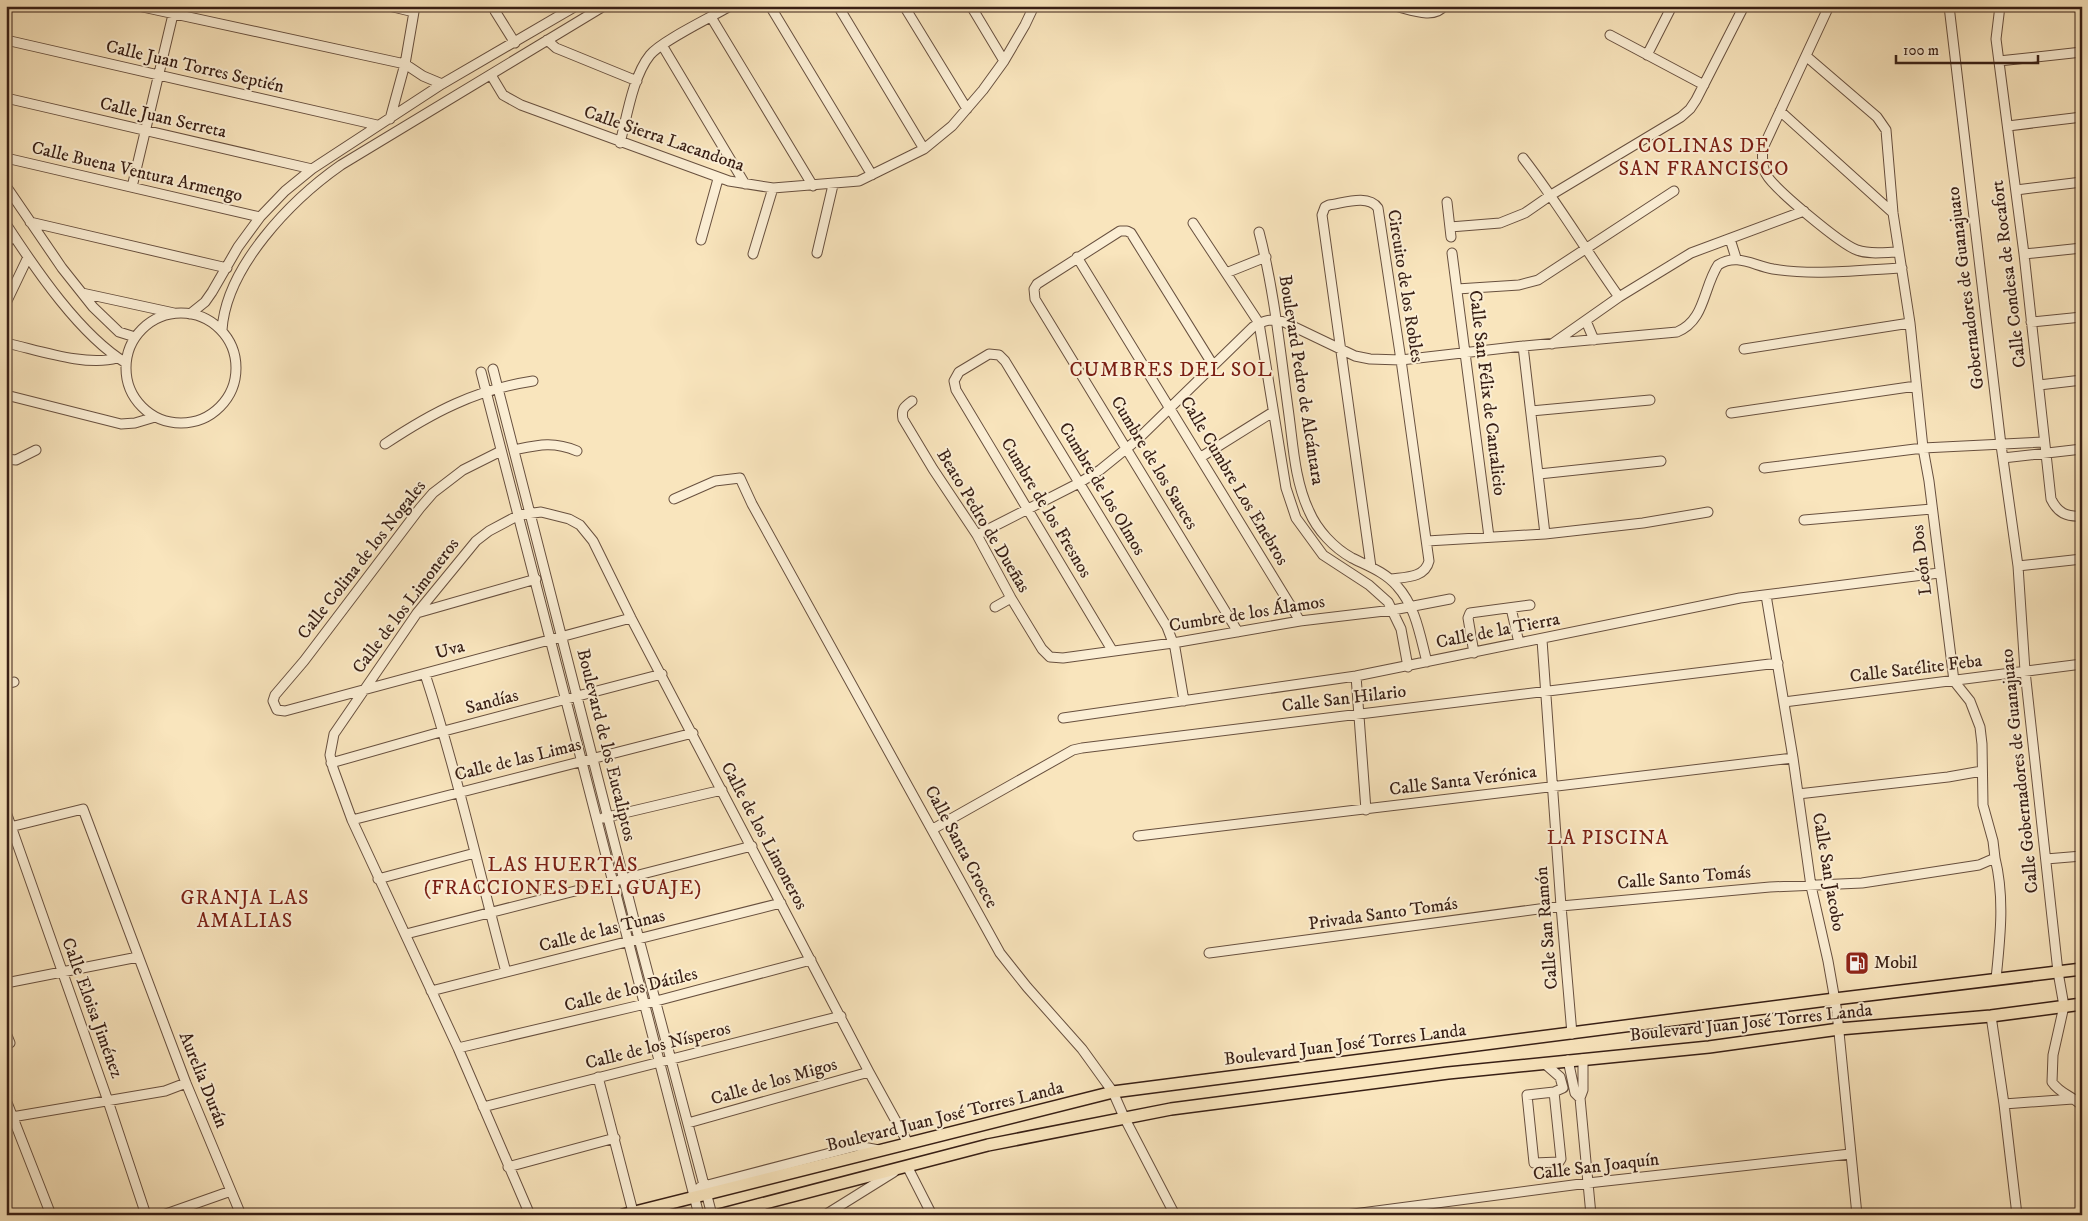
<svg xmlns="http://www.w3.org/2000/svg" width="2088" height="1221" font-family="'IM FELL DW Pica',serif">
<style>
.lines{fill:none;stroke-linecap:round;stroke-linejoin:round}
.minor-casing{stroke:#68503f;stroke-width:11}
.major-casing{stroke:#381f15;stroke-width:14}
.minor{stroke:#fbeed4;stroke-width:9}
.major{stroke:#f9e5bd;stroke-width:11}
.labels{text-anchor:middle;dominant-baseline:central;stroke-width:4;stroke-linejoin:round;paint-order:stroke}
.street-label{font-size:18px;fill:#381f15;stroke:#fbeed4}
.poi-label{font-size:18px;fill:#381f15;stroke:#fbeed4;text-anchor:start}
.quarter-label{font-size:20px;letter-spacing:1px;fill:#7a1f14;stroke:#fbeed4}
</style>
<rect width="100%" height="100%" fill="#f9e5bd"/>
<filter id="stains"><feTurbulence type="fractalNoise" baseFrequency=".004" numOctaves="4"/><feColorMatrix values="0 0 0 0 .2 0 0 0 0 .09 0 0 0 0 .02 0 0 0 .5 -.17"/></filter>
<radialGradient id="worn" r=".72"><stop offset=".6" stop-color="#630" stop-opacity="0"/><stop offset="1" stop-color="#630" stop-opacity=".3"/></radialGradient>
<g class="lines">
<g class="minor-casing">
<path id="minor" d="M 138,6 L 405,64 L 423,76 L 442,84
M 389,6 L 414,12
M 494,6 L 495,11 L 515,43
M 770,6 L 872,175
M 838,6 L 924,149
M 904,6 L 967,109
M 971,6 L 1004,61
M 1395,6 C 1409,9 1434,20 1444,6
M 1829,6 L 1763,148 C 1762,157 1762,166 1766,174 C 1774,189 1842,245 1857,250 C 1870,255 1886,252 1899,252
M 1949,6 L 2001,445 L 2018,566 L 2025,671 L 2058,972 L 2064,1006 L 2053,1055 L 2052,1082 C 2060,1094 2073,1096 2082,1106
M 2000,6 L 1996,39 L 2024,254 L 2051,499 C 2058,513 2066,517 2082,516
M 711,17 L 813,186
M 1610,35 L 1704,85
M 6,40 L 377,125
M 547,40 L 556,48 L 637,81
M 662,45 L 745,184
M 1647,55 L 1672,6
M 1999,61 L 2082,52
M 491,75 L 503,95 L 521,105 L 729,181 L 773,188 L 859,181 L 924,149 L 952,126 L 983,90 L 1004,61 L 1025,25 L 1034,6
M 6,98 L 312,169
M 1780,111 L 1893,213
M 390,119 L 405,64 L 415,6
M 2008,126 L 2082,117
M 620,143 C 627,116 633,76 650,55 C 661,41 712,17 730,6
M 6,158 L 260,217
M 1523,158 C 1558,203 1586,251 1619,297
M 6,186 L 62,268 L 93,307 L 119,332 L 135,337
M 132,187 L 175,6
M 2016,190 L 2082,182
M 1447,202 L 1451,237
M 30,222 L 227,268
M 1193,223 L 1259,323 L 1286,488 L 1296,518 L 1323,555 L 1369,585 L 1388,602 L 1401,629 L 1408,667
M 6,224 C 36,270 80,335 126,363
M 1450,227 L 1500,223 L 1525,213 L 1551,195 L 1681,117 L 1690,109 L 1696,100 L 1744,6
M 1259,232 C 1274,289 1280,349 1288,408 C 1293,442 1294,479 1309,511 C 1317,530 1334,548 1352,558 C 1368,566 1385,572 1397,586 C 1416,607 1420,636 1427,662
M 1730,239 L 1736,258
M 701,240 L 718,179
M 6,246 L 12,233
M 817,253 L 833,185
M 1452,253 L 1489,537
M 753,254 L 773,188
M 2024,254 L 2082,248
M 1077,257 L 1300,621
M 1226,273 L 1266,257
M 1457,289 L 1519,285 L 1538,280 L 1674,191
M 82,293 L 174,313
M 6,303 L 28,257
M126 368a55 55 0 1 1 110 0a55 55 0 1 1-110 0Z
M 190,314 L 205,302 L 212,292 L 238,247 L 260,217 L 285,191 L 312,169 L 442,84 L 576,6
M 1586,321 L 1594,340
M 2031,322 L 2082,317
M 222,330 C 226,267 291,200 341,165 L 604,6
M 6,343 C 38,350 86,367 117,358
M 1552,344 L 1619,297 L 1691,253 L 1804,211
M 1523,346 L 1545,534
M 1744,349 L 1910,323
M 1213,365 L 1131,233 L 1127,231 L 1120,231 L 1037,284 L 1034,289 L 1035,299 L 1238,632
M 493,369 L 639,939 L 712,1215
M 481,372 L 699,1215
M 2039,385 L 2082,380
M 6,395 L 121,424 L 135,423 L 155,417
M 912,401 C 904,407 901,409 903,419 L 933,469 L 977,535 L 1011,598 L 1042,649 L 1050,657 L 1063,658 L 1173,643 L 1300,621 L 1393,610 L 1450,599
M 1531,411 L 1650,400
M 1731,413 L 1916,386
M 385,444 C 433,412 475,390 533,381
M 514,450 C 538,445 553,441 577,451
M 501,451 L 463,470 L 433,493 L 420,508 L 304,661 L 275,695 L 273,701 L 277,710 L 285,711 L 631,618
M 1201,457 L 1273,412
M 2003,458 L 2082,449
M 6,459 L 16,460 L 36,450
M 1764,468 L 1923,448 L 2044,442
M 1539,474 L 1661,461
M 674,499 L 715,481 L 740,478 L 752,504 L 1000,953 L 1027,987 L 1082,1049 L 1113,1092 L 1124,1117 L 1175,1215
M 1804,520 L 1932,509
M 977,535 L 1079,483 L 1100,470 L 1137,440 L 1253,327 C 1264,320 1272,318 1284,322 L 1355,356 L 1370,359 L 1401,360 L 1523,346 L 1677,332 C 1705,321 1703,288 1718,265 C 1737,253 1752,265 1773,269 C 1815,276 1859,270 1902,268
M 1427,541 L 1545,534 L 1643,523 L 1708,512
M 2018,566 L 2082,559
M 1371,567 L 1322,215 L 1325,207 L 1329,205 C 1344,203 1368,194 1378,208 L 1401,360 L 1429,561 C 1425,578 1405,577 1391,579
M 1766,595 L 1793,758 L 1811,886 L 1828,961 L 1837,1012 L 1857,1215
M 995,607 L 1011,598
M 1511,608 L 1519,643
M 417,613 L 536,579
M 1542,640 L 1561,906 L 1572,1034
M 1112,650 L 956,390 L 954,381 L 959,372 L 989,354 L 999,355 L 1005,361 L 1167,627 L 1175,648 L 1184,701
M 1474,653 L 1468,618 L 1470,613 L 1530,605
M 425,674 C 457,772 479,872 506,972
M 1356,676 L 1366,810
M 6,684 L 14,682
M 1784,702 L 2082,664
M 1063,718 L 1356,676 L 1740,598 L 1939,573
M 331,763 L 444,731 L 662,674
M 1798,794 L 1948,777 L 1982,771
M 6,812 L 108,1101 L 146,1215
M 603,818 L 722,790
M 352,820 L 693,733
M 6,828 L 83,809 L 186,1083 L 241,1215
M 933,829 L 1073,750 L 1082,748 L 1778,663
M 1138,836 L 1793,758
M 1995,858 C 2005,898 2000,939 1996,979
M 2046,859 L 2082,856
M 378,879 L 475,853
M 619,880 L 752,846
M 406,934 L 579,890
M 1209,953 L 1561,906 L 1770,887 L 1862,883 L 1979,865 L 1995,858 L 1993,841 L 1983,805 L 1982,744 L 1980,727 L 1970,701 L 1954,681 L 1929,481 L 1923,448 L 1910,323 L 1893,213 L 1886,130 L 1877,117 L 1806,56
M 6,983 L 138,957
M 431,991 L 781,903
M 1991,1016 L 2004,1104 L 2017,1215
M 6,1033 L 10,1043
M 458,1048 L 645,1004 L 811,960
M 1583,1059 L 1583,1090 L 1580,1098 L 1591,1215
M 1568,1060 L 1575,1093 L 1580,1098
M 1544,1063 L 1560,1077 L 1563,1088 L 1554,1092 L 1527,1095 L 1534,1163 L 1559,1162 L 1561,1159 L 1554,1092
M 598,1077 L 633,1212
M 6,1100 L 51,1215
M 2004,1104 L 2073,1099
M 483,1107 L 841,1016
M 6,1118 L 165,1091 L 186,1083
M 688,1123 L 869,1072
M 907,1166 L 932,1215
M 508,1167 L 615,1138
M 700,1187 L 857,1146 L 879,1150
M 759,1204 L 763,1215
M 163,1215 L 231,1191
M 530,1215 L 458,1048 L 352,820 L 333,768 L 330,755 L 334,734 L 417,613 L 476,541 L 489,531 L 519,515 L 541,512 L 569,519 L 580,525 L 593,541 L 631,618 L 869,1072 L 908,1143
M 825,1215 L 894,1172
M 1346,1215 L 1588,1183 L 1850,1154"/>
</g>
<g class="major-casing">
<path id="major" d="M 623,1215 L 1113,1092 L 1835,999 L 2082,969
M 719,1215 L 988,1145 L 1171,1109 L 1448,1073 L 1709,1047 L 1839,1029 L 1991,1016 L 2082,1004"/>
</g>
<use href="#minor" class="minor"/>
<use href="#major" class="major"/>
</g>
<defs>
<g id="fuel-square" transform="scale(1.25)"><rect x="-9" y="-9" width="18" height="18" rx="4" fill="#8f2418" stroke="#fbeed4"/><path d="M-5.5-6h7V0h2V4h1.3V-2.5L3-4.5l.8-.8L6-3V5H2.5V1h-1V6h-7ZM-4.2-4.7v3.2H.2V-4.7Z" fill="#fff"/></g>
</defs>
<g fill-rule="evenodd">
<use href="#fuel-square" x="1857" y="963"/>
</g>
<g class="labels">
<g class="street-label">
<text transform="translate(195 67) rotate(13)">Calle Juan Torres Septién</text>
<text transform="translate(163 118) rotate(13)">Calle Juan Serreta</text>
<text transform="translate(664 139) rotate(19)">Calle Sierra Lacandona</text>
<text transform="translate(137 172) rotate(13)">Calle Buena Ventura Armengo</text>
<text transform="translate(2009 274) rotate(-97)">Calle Condesa de Rocafort</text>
<text transform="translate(1405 286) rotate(81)">Circuito de los Robles</text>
<text transform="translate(1966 288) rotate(-97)">Gobernadores de Guanajuato</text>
<text transform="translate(1301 380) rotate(81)">Boulevard Pedro de Alcántara</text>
<text transform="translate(1487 393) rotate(83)">Calle San Félix de Cantalicio</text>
<text transform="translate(1154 463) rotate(59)">Cumbre de los Sauces</text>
<text transform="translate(1234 481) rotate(59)">Calle Cumbre Los Enebros</text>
<text transform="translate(1102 489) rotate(59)">Cumbre de los Olmos</text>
<text transform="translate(1046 508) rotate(59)">Cumbre de los Fresnos</text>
<text transform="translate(983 521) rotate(59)">Beato Pedro de Dueñas</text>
<text transform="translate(362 560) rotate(-52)">Calle Colina de los Nogales</text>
<text transform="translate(1922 560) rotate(-97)">León Dos</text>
<text transform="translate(406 606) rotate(-53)">Calle de los Limoneros</text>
<text transform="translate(1247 614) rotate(-9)">Cumbre de los Álamos</text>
<text transform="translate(1498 631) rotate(-11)">Calle de la Tierra</text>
<text transform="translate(450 650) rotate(-15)">Uva</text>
<text transform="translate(1916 669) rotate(-7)">Calle Satélite Feba</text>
<text transform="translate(1344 699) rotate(-7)">Calle San Hilario</text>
<text transform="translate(492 702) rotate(-15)">Sandías</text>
<text transform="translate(606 745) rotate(76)">Boulevard de los Eucaliptos</text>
<text transform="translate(518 760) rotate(-14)">Calle de las Limas</text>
<text transform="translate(2020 771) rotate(-96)">Calle Gobernadores de Guanajuato</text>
<text transform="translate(1463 781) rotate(-7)">Calle Santa Verónica</text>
<text transform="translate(764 836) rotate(62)">Calle de los Limoneros</text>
<text transform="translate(961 847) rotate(62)">Calle Santa Crocce</text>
<text transform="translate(1828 872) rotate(80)">Calle San Jacobo</text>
<text transform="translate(1684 878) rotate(-5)">Calle Santo Tomás</text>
<text transform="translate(1383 914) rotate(-8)">Privada Santo Tomás</text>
<text transform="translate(1547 928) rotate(-95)">Calle San Ramón</text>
<text transform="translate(602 931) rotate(-14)">Calle de las Tunas</text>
<text transform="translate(631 990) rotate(-14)">Calle de los Dátiles</text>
<text transform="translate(92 1008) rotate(70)">Calle Eloisa Jiménez</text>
<text transform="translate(1751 1023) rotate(-6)">Boulevard Juan José Torres Landa</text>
<text transform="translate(1345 1045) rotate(-7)">Boulevard Juan José Torres Landa</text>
<text transform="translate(658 1046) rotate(-14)">Calle de los Nísperos</text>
<text transform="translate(203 1080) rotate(68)">Aurelia Durán</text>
<text transform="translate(774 1082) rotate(-16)">Calle de los Migos</text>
<text transform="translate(945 1117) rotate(-14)">Boulevard Juan José Torres Landa</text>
<text transform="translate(1596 1167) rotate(-7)">Calle San Joaquín</text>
</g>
<g class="poi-label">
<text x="1874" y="963">Mobil</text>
</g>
<g class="quarter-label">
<text x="1704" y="146">COLINAS DE<tspan x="1704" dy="23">SAN FRANCISCO</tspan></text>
<text x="1171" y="370">CUMBRES DEL SOL</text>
<text x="1608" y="838">LA PISCINA</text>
<text x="563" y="865">LAS HUERTAS<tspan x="563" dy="23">(FRACCIONES DEL GUAJE)</tspan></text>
<text x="245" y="898">GRANJA LAS<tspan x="245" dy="23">AMALIAS</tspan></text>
</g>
</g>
<rect width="2088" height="1221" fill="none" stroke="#f9e5bd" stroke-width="25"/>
<rect x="8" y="8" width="2073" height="1206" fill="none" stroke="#381f15" stroke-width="2.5"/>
<rect x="12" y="12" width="2063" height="1196" fill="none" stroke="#381f15"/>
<path d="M1896 55v8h142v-8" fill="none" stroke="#381f15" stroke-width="2.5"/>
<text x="1903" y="55" font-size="15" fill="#381f15" stroke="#fbeed4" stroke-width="4" paint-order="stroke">100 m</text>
<rect width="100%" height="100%" filter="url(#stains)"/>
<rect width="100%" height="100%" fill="url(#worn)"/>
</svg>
